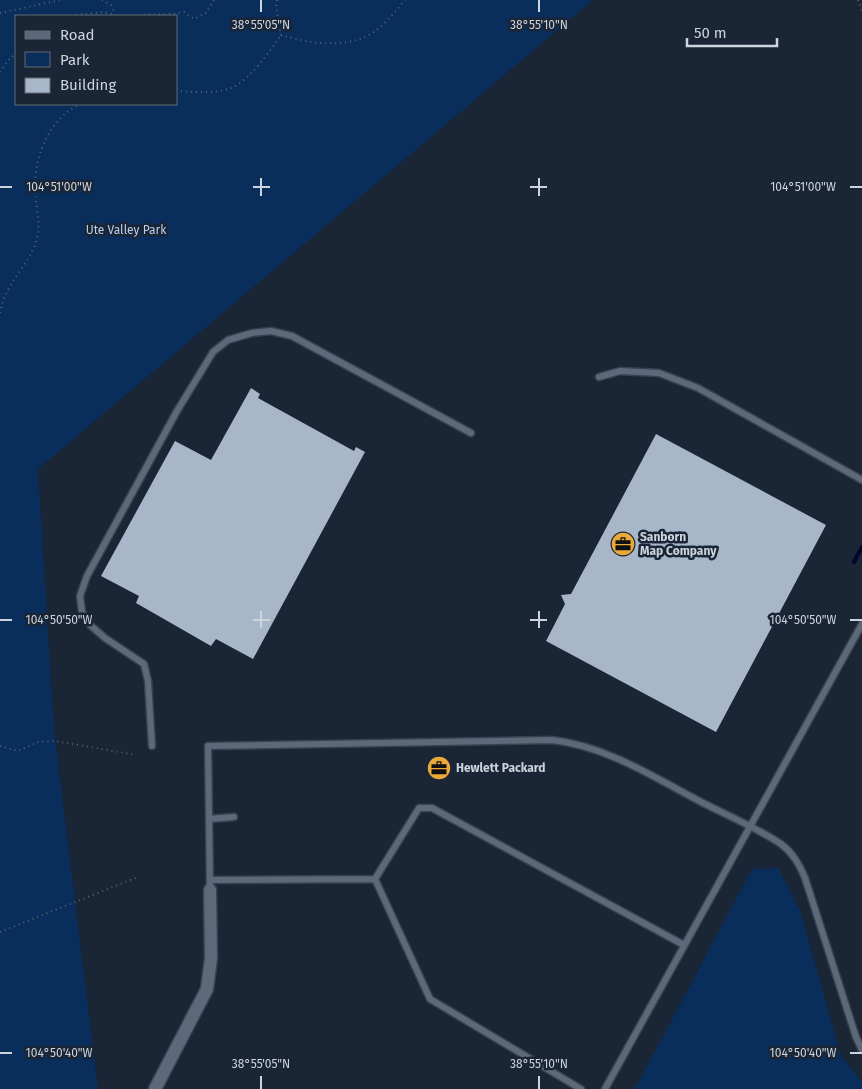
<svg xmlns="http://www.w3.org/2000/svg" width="862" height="1089" font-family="'Fira Sans',sans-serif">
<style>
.green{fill:#092e5c;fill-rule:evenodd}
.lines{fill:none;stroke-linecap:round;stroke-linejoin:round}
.stream{stroke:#00072b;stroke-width:4}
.building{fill:#a8b6ca}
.lane-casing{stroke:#39414e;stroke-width:9}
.street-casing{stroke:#39414e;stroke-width:15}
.path{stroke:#596371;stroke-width:2;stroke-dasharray:1 4;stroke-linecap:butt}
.lane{stroke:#5c697b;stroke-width:6}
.street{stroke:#5c697b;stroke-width:12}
.ticks{fill:none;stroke:#ccd4de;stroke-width:2}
.labels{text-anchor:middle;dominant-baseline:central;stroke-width:5;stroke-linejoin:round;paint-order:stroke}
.park-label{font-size:12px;fill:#b8cfef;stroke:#1a2535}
.poi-label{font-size:12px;font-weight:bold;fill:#ccd4de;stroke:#1a2535;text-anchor:start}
.ticks-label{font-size:12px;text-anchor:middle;fill:#ccd4de;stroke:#1a2535;stroke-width:5;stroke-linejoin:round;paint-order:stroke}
</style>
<rect width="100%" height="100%" fill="#1a2535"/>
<path class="green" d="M 0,0 L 593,0 L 38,469 L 54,730 L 98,1089 L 0,1089 ZM 176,16 L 176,104 L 16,104 L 16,16 Z
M 778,868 L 800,910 L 841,1056 L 862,1082 L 862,1089 L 635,1089 L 752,869 Z"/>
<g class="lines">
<path class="stream" d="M 854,562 L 862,547"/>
</g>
<path class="building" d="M 251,388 L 260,394 L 258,398 L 354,451 L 356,447 L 365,452 L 253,659 L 216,639 L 211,646 L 136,603 L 139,596 L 101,576 L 175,441 L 211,460 Z
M 656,434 L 826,525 L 716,732 L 546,641 L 565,604 L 561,595 L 571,594 Z"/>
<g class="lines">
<g class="lane-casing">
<path id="lane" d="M 599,377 L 620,371 L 659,373 L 698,388 L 862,480
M 152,746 L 148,681 L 144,664 L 105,638 L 90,625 L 82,612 L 80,596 L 87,576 L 177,411 L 213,352 L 228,340 L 252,333 L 271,331 L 292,336 L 471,433
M 209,819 L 234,817
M 375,879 L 419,808 L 432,808 L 684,945
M 210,880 L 375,879 L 430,999 L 581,1089
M 210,890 L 208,746 L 552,740 C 607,746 655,778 703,803 C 729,816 757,828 781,844 C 793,853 799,864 805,878 L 856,1037 L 862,1050
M 605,1089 L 862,624"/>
</g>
<g class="street-casing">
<path id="street" d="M 155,1089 L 207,989 L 211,958 L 210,890"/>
</g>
<path class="path" d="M 102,0 L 111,5 L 115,14
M 277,0 L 276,6 L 281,35
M 858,0 L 862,11
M 0,13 L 60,0
M 66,16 L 104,12 L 120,16
M 134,16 C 152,13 166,16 184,12 L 194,19 L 206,13 L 214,0
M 281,35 C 308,43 338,48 365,37 C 381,30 394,13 405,0
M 0,72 L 11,57 L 16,55
M 176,91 C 194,92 214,94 231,88 C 248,82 271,50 281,35
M 0,313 C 6,280 30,266 37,238 C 41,224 36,206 35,191 C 34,158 48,119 80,104
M 0,746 L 18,751 L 38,742 L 55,741 L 136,755
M 0,932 L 138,877"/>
<use href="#lane" class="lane"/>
<use href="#street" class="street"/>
</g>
<path class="ticks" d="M 261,0 L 261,12M 539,0 L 539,12M 261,178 L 261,196M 539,178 L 539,196M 0,187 L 12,187M 253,187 L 270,187M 530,187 L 547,187M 850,187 L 862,187M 261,611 L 261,628M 539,611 L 539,628M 0,620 L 12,620M 253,620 L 270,620M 530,620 L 547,620M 850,620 L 862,620M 0,1053 L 12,1053M 850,1053 L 862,1053M 261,1076 L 261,1089M 539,1076 L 539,1089"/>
<defs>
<g id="office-disc" transform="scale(1.25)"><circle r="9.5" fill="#eba939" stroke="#1a2535"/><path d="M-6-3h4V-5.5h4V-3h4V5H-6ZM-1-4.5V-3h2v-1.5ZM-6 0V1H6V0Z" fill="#111"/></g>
</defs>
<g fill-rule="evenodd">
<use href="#office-disc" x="623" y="544"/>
<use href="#office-disc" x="439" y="768"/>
</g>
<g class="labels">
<g class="park-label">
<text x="126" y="230">Ute Valley Park</text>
</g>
<g class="poi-label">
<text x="640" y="537">Sanborn<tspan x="640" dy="14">Map Company</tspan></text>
<text x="456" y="768">Hewlett Packard</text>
</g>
</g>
<g class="ticks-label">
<text x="261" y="29">38°55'05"N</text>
<text x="539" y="29">38°55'10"N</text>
<text x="803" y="191">104°51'00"W</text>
<text x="59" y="191">104°51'00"W</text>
<text x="803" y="624">104°50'50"W</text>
<text x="59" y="624">104°50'50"W</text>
<text x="803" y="1057">104°50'40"W</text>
<text x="59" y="1057">104°50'40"W</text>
<text x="261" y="1068">38°55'05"N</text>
<text x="539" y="1068">38°55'10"N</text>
</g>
<rect x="15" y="15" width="162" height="90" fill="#1a2535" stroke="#616b79"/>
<rect x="25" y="31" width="25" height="8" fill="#5c697b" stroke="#616b79"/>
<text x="60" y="40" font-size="15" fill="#ccd4de">Road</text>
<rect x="25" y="52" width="25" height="15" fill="#092e5c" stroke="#616b79"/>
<text x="60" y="65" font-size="15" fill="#ccd4de">Park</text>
<rect x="25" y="78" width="25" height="15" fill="#a8b6ca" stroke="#616b79"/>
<text x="60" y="90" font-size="15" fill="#ccd4de">Building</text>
<path d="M687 38v8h90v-8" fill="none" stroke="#ccd4de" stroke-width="2.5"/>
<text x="694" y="38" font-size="15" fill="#ccd4de" stroke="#1a2535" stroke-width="4" paint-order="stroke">50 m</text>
</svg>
